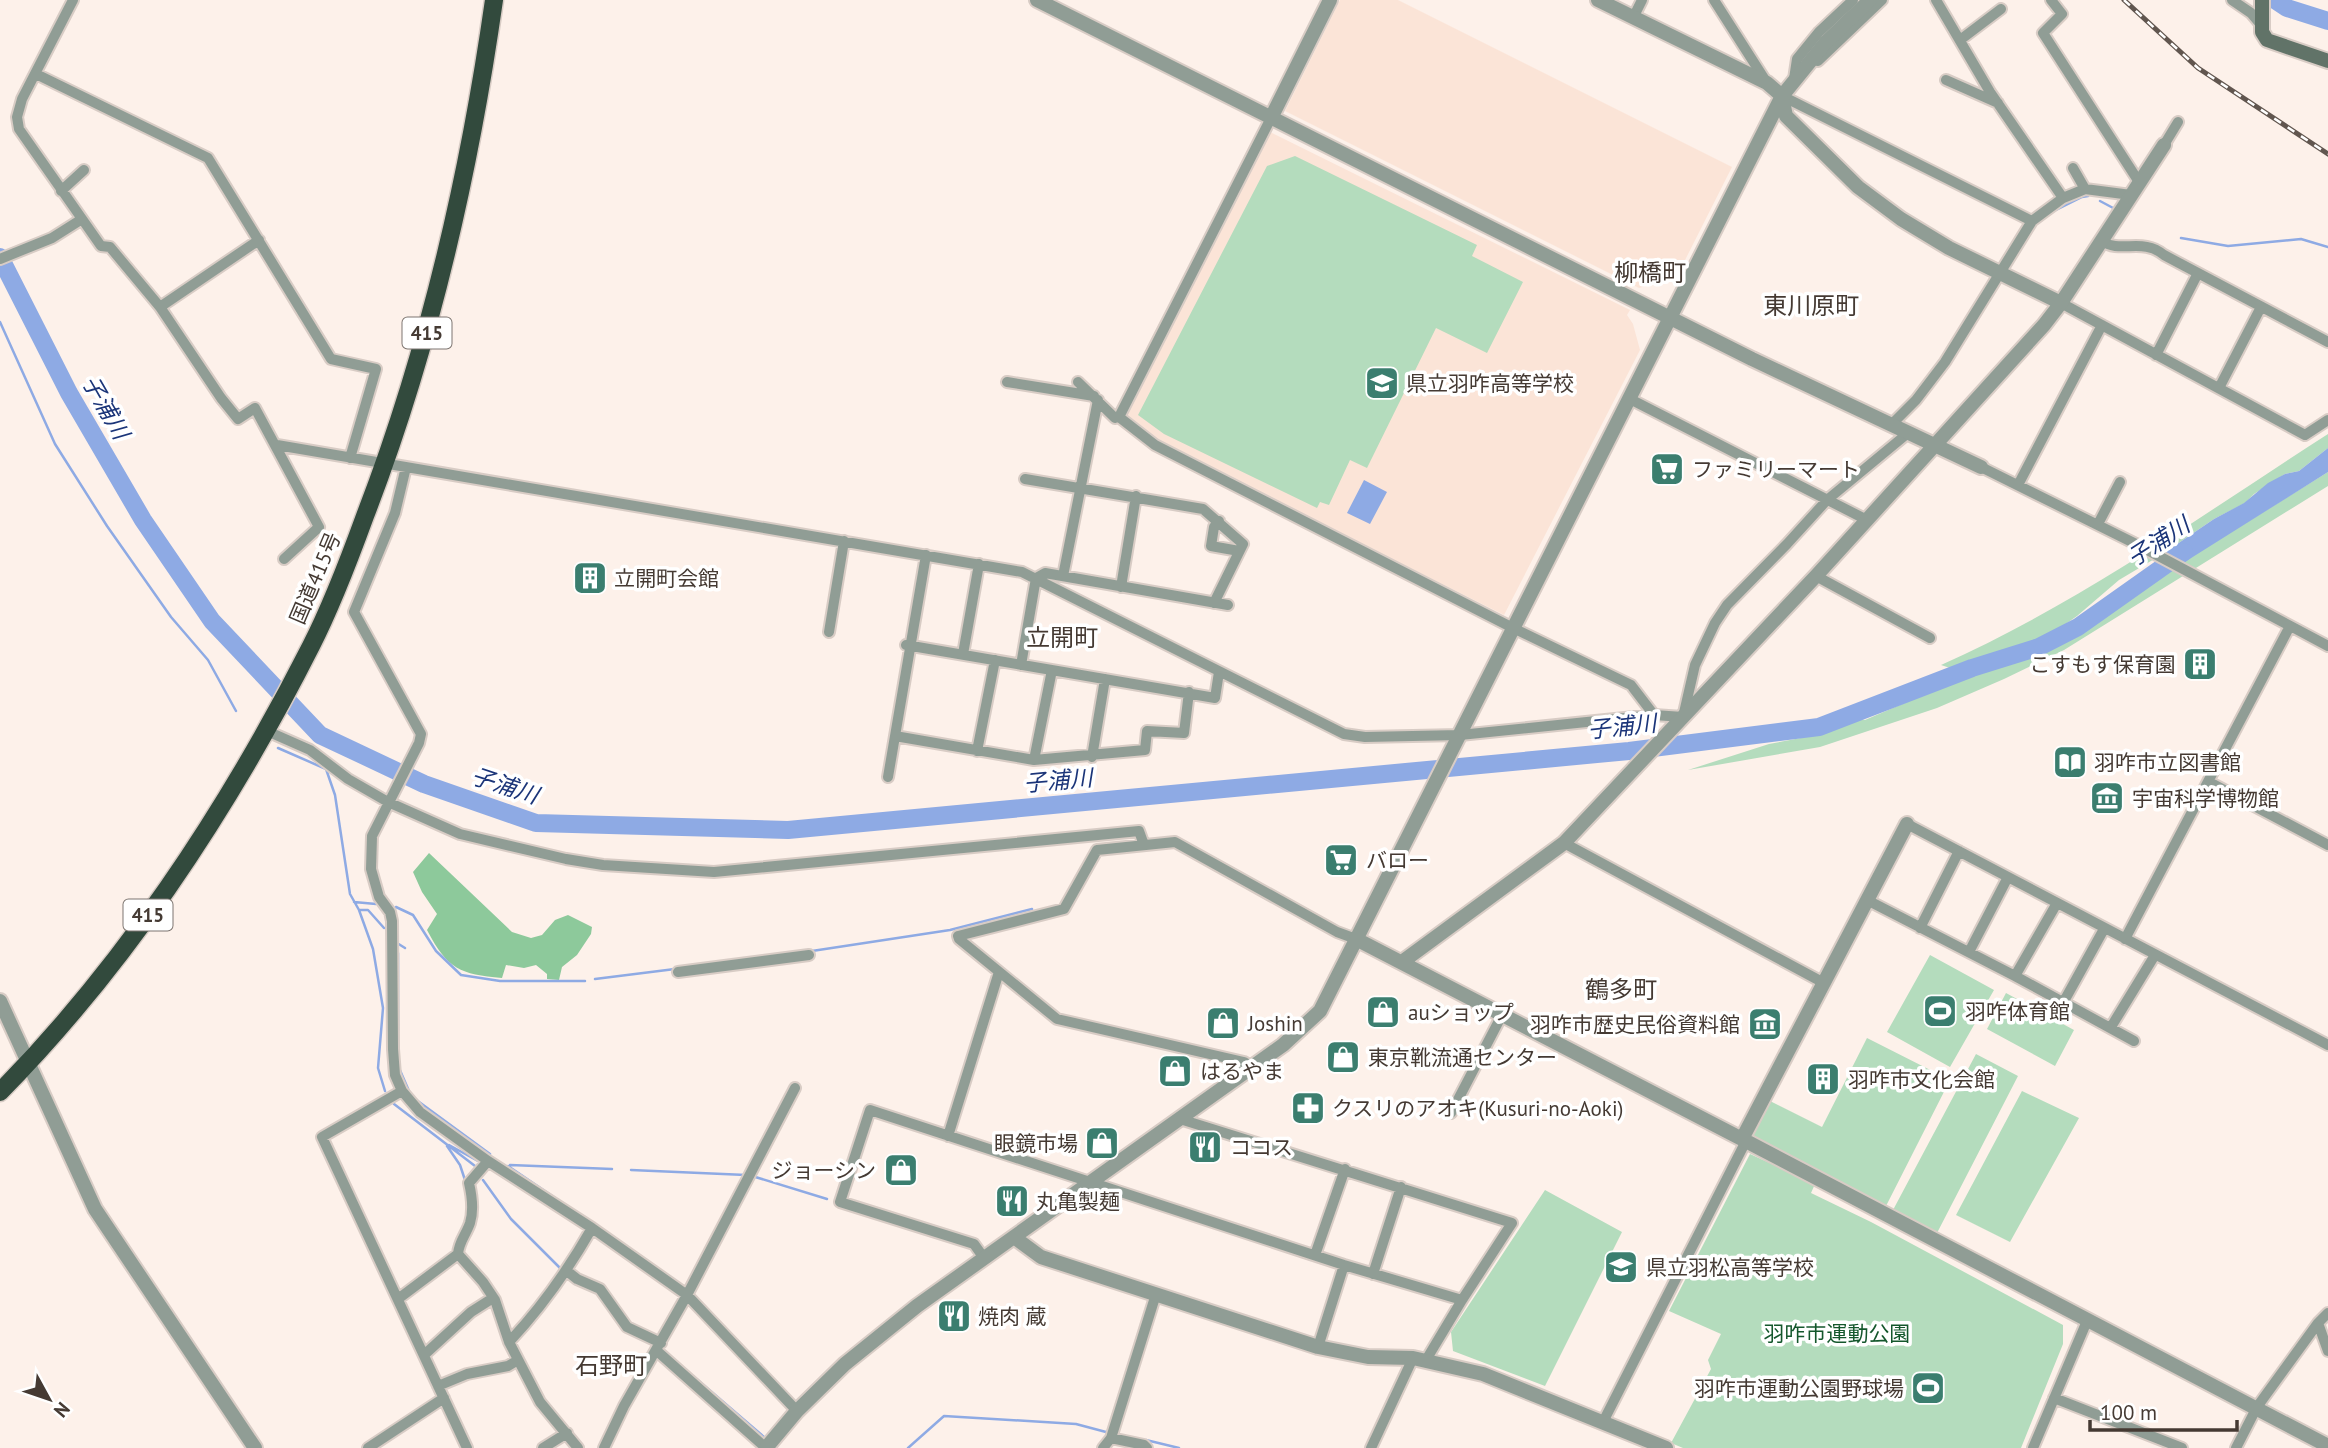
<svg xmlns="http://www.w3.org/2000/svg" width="2328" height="1448" font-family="'PT Sans','Noto Sans JP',sans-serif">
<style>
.built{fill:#fbe4d7}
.green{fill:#b4dcbd}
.forest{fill:#8dc99b}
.water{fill:#8eaae4}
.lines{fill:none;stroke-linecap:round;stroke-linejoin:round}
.stream{stroke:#8eaae4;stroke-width:2.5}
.river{stroke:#8eaae4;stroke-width:18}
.minor-casing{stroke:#d8ccc5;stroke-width:14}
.tertiary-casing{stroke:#d8ccc5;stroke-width:18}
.secondary-casing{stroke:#d8ccc5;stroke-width:18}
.trunk-casing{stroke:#d8ccc5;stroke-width:21}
.minor{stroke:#909d95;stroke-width:10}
.tertiary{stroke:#909d95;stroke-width:14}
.secondary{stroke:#617368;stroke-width:14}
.trunk{stroke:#324a3d;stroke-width:18}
.rail-casing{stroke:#61564f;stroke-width:5}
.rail{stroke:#fff;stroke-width:2.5;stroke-dasharray:8;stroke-linecap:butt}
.labels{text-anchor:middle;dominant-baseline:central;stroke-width:7;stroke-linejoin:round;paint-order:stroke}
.shield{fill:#fff;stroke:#7d7570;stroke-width:2}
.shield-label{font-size:19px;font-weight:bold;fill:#453a33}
.poi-label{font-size:21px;fill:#453a33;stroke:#fff;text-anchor:start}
.street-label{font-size:21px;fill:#453a33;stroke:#fff}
.park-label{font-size:21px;fill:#14572c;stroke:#fff}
.water-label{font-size:23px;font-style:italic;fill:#1b3579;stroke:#fff}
.quarter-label{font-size:24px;fill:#453a33;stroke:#fff}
</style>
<rect width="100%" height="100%" fill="#fdf1ea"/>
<path class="built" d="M 1340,0 L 1398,0 L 1732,167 L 1677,276 L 1639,288 L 1285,111 Z
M 1270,132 L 1630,310 L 1627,315 L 1633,324 L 1640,350 L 1504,615 L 1156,441 L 1124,416 L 1263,139 L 1267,139 Z"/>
<path class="green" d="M 1295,156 L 1477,245 L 1472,256 L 1523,282 L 1487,353 L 1436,328 L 1367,468 L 1350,460 L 1329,505 L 1320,502 L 1317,508 L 1164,434 L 1138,415 L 1267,166 Z
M 2328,434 L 2328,448 L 2299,471 L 2285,474 L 2254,494 L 2245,503 L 2214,519 L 2161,555 L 2119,580 L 2077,616 L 2057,630 L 2036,641 L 1950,668 L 1941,665 C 2076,605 2204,514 2328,434 Z
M 2328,472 L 2328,486 L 2064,650 L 2004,679 L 1937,708 L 1820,747 L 1688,770 L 1769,744 L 1822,734 C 1831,725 1853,717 1865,720 L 1979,671 L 1995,669 L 2049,648 L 2100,618 L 2205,548 Z
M 1930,955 L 1994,990 L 1950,1067 L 1887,1032 Z
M 2006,993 L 2074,1030 L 2055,1066 L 1987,1029 Z
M 1867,1038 L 1950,1080 L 1885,1208 L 1752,1135 L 1770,1101 L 1822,1127 Z
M 1976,1054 L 2018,1076 L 1937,1233 L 1893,1210 Z
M 2022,1091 L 2079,1118 L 2010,1242 L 1956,1215 Z
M 1750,1154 L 1815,1184 L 1811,1193 L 1871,1222 L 2063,1325 L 2063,1344 L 2021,1448 L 1683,1448 L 1671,1443 L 1711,1369 L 1708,1360 L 1721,1334 L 1669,1311 Z
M 1545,1190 L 1622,1232 L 1545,1386 L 1453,1351 L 1451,1332 Z"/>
<path class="forest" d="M 429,853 L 512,932 L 531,938 L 542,935 L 555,920 L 568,915 L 592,927 L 591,934 L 577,955 L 562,967 L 559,980 L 547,979 L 547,974 L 536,965 L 524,968 L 506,965 L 502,978 C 460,974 448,970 427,930 L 437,914 L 422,892 L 413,872 Z"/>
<path class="water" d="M 2328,448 L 2328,472 L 2180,565 L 2161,555 L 2214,519 L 2244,503 L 2268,483 L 2285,474 L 2299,471 Z
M 1364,480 L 1387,492 L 1370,524 L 1347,513 Z"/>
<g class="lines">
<path class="stream" d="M 2100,201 L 2115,209
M 2052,212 L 2082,197 L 2088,196
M 2181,238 L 2228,246 L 2301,239 L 2328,247
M 0,270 L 7,270
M 0,322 L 55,444 L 107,526 L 171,617 L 208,660 L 236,711
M 278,748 L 326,769 L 335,795 L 350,894 L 359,910 L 373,949 L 383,1008 L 378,1068 L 385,1091
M 354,902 L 376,904
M 396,907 L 413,915 L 436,951 L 461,975 L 500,981 L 585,981
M 359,910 L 368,910 L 384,928
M 397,943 L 405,948
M 812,951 L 950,930 L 1032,909
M 398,953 L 398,1030
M 595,979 L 675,969
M 399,1068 L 409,1091
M 415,1099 L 490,1154
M 394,1104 L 475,1166
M 449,1145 L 478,1161
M 447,1146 L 460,1165 L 465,1180
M 510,1165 L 612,1169
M 508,1166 L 561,1202
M 631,1170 L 746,1175
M 752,1176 L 827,1199
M 483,1180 L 511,1219 L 561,1269
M 693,1376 L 764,1437
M 1146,1440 L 1179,1448
M 908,1448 L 944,1416 L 1076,1424 L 1106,1432"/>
<path class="river" d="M 2275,0 L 2287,8 L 2328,21
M 0,257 L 69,393 L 143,520 L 212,621 L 320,735 L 424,784 L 536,823 L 788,830 L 1629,751 L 1819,727 L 1972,668 L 2039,647 L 2078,627 L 2184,552"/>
<g class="minor-casing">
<path id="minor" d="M 73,0 L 22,99 L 17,117 L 19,129 L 101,246 L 110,247 L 160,307 L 221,398 L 238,419 L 255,408 L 319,527 L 284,559
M 1714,0 L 1767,83
M 1936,0 L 1990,92 L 2063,198
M 2051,0 L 2062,14 L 2043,33 L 2139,182
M 2232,0 L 2251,13 L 2262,26
M 1633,18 L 1642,0
M 1960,40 L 2001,9
M 1818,61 L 1882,0
M 36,74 L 208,158 L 331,359 L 376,369 L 350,458
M 1794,79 L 1797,59 L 1819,32 L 1853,0
M 1946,80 L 1998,103
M 1782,96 L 2032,221
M 1271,118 L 1119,417 L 1155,445 L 1513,628 L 1631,685 L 1654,715
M 2164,145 L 2178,122
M 2073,168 L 2085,189
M 61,191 L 84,170
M 2102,241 C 2120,254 2143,237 2164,255 L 2328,342
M 0,259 L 52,238 L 82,219
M 2061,303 L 2305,435 L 2328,420
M 160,307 L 259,240
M 2156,355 L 2198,273
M 1007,382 L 1094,396
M 1078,382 L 1115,418 L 1119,417
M 2219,388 L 2261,307
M 1630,399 L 1867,520
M 1891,425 L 1916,400 L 1945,362 L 2032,221 L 2063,198 L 2085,189 L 2131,195
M 277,445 L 1022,572 L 1344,734 L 1365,737 L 1460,735 L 1654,715 L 1683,717 L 1695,665 L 1715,623 L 1727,605 L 1787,544 L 1827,500 L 1908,433
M 406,467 L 395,513 L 354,612 L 421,734 L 419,743 L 372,836 L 371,869 L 379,897 L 390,912 L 392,921 L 393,1049 L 395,1075 L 402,1091 L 420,1112 L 488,1161 L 592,1228 L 687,1295 L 797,1411
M 1981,467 L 2138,545 L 2328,646
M 1025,479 L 1203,509 L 1243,544 L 1214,603
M 2018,485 L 2102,325
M 1219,521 L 1214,527 L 1211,546 L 1239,551
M 2098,524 L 2120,482
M 1063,576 L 1098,400
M 1816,576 L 1930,638
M 1121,587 L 1136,496
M 829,632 L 844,541
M 906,645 L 1215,698 L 1219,672
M 963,654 L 979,564
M 1021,665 L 1036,578 L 1045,573 L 1228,605
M 267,731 L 310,750 L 348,779 L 388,802 L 460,834 L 566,859 L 603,865 L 714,872 L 1139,831 L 1144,845
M 895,736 L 1034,760 L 1145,750 L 1147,731 L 1184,733 L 1189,692
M 977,751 L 995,660
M 1092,757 L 1105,679
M 1034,760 L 1052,670
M 888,777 L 926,555
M 2209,782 L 2328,845
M 1907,824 L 2328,1045
M 1564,843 L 1824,983
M 1867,900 L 2015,976 L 2134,1041
M 1920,928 L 1959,851
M 2125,939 L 2290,626
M 1969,952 L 2008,877
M 678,972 L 809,955
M 2015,976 L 2057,903
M 2063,1003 L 2104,929
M 2111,1027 L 2155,955
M 1252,1067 L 1244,1062 L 1057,1019 L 959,939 L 958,936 L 1064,909 L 1097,850 L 1175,842 L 1337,932 L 1356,939
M 402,1091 L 322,1137 L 467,1448
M 1451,1113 L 1502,1015
M 1180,1119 L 1512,1223 L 1462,1300 L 1426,1360
M 948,1136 L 999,972
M 488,1161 L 469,1183 C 472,1196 474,1210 470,1223 C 466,1235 459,1241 458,1254 L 483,1282 L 495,1300 L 509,1342 L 540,1402 L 578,1448
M 1315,1255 L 1345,1169
M 984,1258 L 974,1244 L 840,1202 L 870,1110 L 1344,1265 L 1462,1300
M 567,1271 L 577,1279 L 600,1289 L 627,1327 L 661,1343
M 1373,1274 L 1401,1187
M 398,1299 L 458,1254
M 2328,1313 L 2318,1323 L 2328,1351
M 509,1342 C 542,1307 568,1270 592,1228
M 1318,1347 L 1344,1265
M 657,1351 L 766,1448
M 424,1355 L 471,1312 L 493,1298
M 438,1386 L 467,1374 L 508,1366 L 518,1360
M 2054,1398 L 2182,1448
M 1603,1422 L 1746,1141
M 1111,1438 L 1144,1445 L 1147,1448
M 368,1448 L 444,1398
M 543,1448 L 567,1433
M 604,1448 L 624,1406 L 687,1295 L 795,1088
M 1103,1448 L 1111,1438 L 1156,1294
M 1371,1448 L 1413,1358
M 2033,1448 L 2087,1321
M 2236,1448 L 2257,1407 L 2318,1323"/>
</g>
<g class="tertiary-casing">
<path id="tertiary" d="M 1037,0 L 1752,359 L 1981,467
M 1598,0 L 1767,83 L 1782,96 L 1786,116 L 1858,187 L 1901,219 L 1949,248 L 2061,303
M 1271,118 L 1330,0
M 1907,824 L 1742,1139 L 2328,1446
M 1356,939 L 1742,1139
M 1402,962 L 1564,843 L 1816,576 L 2044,325 L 2061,303 L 2164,145
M 0,1001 L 95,1209 L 255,1448
M 1014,1237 L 1041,1257 L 1318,1347 L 1368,1357 L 1413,1358 L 1483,1374 L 1666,1448
M 766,1448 L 797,1411 L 845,1364 L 917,1306 L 1283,1045 L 1320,1011 L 1782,96 L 1826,42 L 1870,0"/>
</g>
<g class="secondary-casing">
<path id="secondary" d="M 2262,0 L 2262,32 L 2267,40 L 2328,61"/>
</g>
<g class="trunk-casing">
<path id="trunk" d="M 0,1092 C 62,1029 117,961 167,889 C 221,811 268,731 311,646 C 332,605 349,560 365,516 C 429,350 469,176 494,0"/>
</g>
<use href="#minor" class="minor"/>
<use href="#tertiary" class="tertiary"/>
<use href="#secondary" class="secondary"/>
<use href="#trunk" class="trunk"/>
<g class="rail-casing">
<path id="rail" d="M 2124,0 L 2198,68 L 2328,154"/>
</g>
<use href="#rail" class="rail"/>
</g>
<defs>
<g id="school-square" transform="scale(1.75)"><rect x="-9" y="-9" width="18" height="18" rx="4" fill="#3b7e6f" stroke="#fff"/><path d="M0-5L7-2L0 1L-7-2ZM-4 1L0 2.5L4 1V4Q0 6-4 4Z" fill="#fff"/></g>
<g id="supermarket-square" transform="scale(1.75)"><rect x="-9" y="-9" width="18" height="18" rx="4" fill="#3b7e6f" stroke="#fff"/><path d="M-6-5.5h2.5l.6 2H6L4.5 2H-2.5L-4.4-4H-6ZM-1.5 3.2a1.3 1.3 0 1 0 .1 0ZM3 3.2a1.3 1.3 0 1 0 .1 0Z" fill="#fff"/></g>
<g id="building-square" transform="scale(1.75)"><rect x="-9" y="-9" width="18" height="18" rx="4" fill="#3b7e6f" stroke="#fff"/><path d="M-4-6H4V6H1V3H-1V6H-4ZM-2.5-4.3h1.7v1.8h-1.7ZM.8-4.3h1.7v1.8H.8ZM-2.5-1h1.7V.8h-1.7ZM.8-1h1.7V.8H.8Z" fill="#fff"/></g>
<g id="library-square" transform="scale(1.75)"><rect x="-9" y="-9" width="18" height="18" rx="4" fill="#3b7e6f" stroke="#fff"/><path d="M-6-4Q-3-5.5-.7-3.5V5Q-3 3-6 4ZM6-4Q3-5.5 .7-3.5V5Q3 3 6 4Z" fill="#fff"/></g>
<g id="museum-square" transform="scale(1.75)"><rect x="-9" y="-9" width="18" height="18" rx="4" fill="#3b7e6f" stroke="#fff"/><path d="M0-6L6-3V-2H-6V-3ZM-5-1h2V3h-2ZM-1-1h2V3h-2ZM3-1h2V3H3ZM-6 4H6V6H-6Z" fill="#fff"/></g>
<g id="stadium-square" transform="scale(1.75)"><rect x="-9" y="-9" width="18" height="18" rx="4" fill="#3b7e6f" stroke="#fff"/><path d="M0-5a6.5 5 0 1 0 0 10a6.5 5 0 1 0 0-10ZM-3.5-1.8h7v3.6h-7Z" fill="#fff"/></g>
<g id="shop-square" transform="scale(1.75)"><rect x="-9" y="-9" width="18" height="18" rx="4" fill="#3b7e6f" stroke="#fff"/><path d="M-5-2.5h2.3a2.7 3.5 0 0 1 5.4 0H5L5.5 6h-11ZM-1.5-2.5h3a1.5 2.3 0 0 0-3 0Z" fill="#fff"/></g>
<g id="pharmacy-square" transform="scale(1.75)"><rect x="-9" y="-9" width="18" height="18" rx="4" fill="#3b7e6f" stroke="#fff"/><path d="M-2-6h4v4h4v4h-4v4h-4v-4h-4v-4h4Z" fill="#fff"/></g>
<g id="restaurant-square" transform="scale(1.75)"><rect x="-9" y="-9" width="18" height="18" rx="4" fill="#3b7e6f" stroke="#fff"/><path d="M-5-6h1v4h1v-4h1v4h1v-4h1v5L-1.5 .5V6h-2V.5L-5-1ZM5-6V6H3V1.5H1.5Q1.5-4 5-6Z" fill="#fff"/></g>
</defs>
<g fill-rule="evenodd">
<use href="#school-square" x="1382" y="383"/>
<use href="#supermarket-square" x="1667" y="469"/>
<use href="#building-square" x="590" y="578"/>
<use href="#building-square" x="2200" y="664"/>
<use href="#library-square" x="2070" y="762"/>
<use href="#museum-square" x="2107" y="798"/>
<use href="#supermarket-square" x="1341" y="860"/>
<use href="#stadium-square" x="1940" y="1011"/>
<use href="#shop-square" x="1383" y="1012"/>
<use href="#shop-square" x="1223" y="1023"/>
<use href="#museum-square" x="1765" y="1024"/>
<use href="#shop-square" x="1343" y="1057"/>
<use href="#shop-square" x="1175" y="1071"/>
<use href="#building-square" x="1823" y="1079"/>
<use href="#pharmacy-square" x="1308" y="1108"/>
<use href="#shop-square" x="1102" y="1143"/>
<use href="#restaurant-square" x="1205" y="1147"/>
<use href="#shop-square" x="901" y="1170"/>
<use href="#restaurant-square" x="1012" y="1201"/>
<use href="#school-square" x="1621" y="1267"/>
<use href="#restaurant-square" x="954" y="1316"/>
<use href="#stadium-square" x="1928" y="1388"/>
</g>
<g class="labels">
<g class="shield">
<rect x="402.5" y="317.5" width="49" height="31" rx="5"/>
<rect x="123.5" y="899.5" width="49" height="31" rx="5"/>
</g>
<g class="shield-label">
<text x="427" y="333">415</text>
<text x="148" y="915">415</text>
</g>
<g class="poi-label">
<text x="1406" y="383">県立羽咋高等学校</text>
<text x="1692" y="469">ファミリーマート</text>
<text x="614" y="578">立開町会館</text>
<text x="2176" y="664" text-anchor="end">こすもす保育園</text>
<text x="2094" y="762">羽咋市立図書館</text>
<text x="2132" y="798">宇宙科学博物館</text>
<text x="1366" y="860">バロー</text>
<text x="1965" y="1011">羽咋体育館</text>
<text x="1408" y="1012">auショップ</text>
<text x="1248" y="1023">Joshin</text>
<text x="1740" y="1024" text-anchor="end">羽咋市歴史民俗資料館</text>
<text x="1368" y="1057">東京靴流通センター</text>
<text x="1200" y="1071">はるやま</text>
<text x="1848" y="1079">羽咋市文化会館</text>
<text x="1332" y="1108">クスリのアオキ(Kusuri-no-Aoki)</text>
<text x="1078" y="1143" text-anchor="end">眼鏡市場</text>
<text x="1230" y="1147">ココス</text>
<text x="876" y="1170" text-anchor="end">ジョーシン</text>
<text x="1036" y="1201">丸亀製麺</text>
<text x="1646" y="1267">県立羽松高等学校</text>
<text x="978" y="1316">焼肉 蔵</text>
<text x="1904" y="1388" text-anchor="end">羽咋市運動公園野球場</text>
</g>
<g class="street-label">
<text transform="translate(315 578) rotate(-67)">国道415号</text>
</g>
<g class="park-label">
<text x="1837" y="1333">羽咋市運動公園</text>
</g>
<g class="water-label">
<text transform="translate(106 407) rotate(60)">子浦川</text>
<text transform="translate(2158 541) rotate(-33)">子浦川</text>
<text transform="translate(1622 726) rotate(-6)">子浦川</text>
<text transform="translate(1058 780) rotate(-5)">子浦川</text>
<text transform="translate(505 785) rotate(18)">子浦川</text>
</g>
<g class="quarter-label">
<text x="1650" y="272">柳橋町</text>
<text x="1811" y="305">東川原町</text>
<text x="1062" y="637">立開町</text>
<text x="1621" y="989">鶴多町</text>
<text x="611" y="1365">石野町</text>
</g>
</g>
<g transform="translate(49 1399) rotate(130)" stroke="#ffffff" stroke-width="5" paint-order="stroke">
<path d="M0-5L12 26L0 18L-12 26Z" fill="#453a33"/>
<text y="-10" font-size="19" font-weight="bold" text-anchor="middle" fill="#453a33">N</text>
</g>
<path d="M2090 1420v10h147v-10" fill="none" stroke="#453a33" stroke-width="3.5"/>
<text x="2100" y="1420" font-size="21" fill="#453a33" stroke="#ffffff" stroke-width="5" paint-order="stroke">100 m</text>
</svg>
